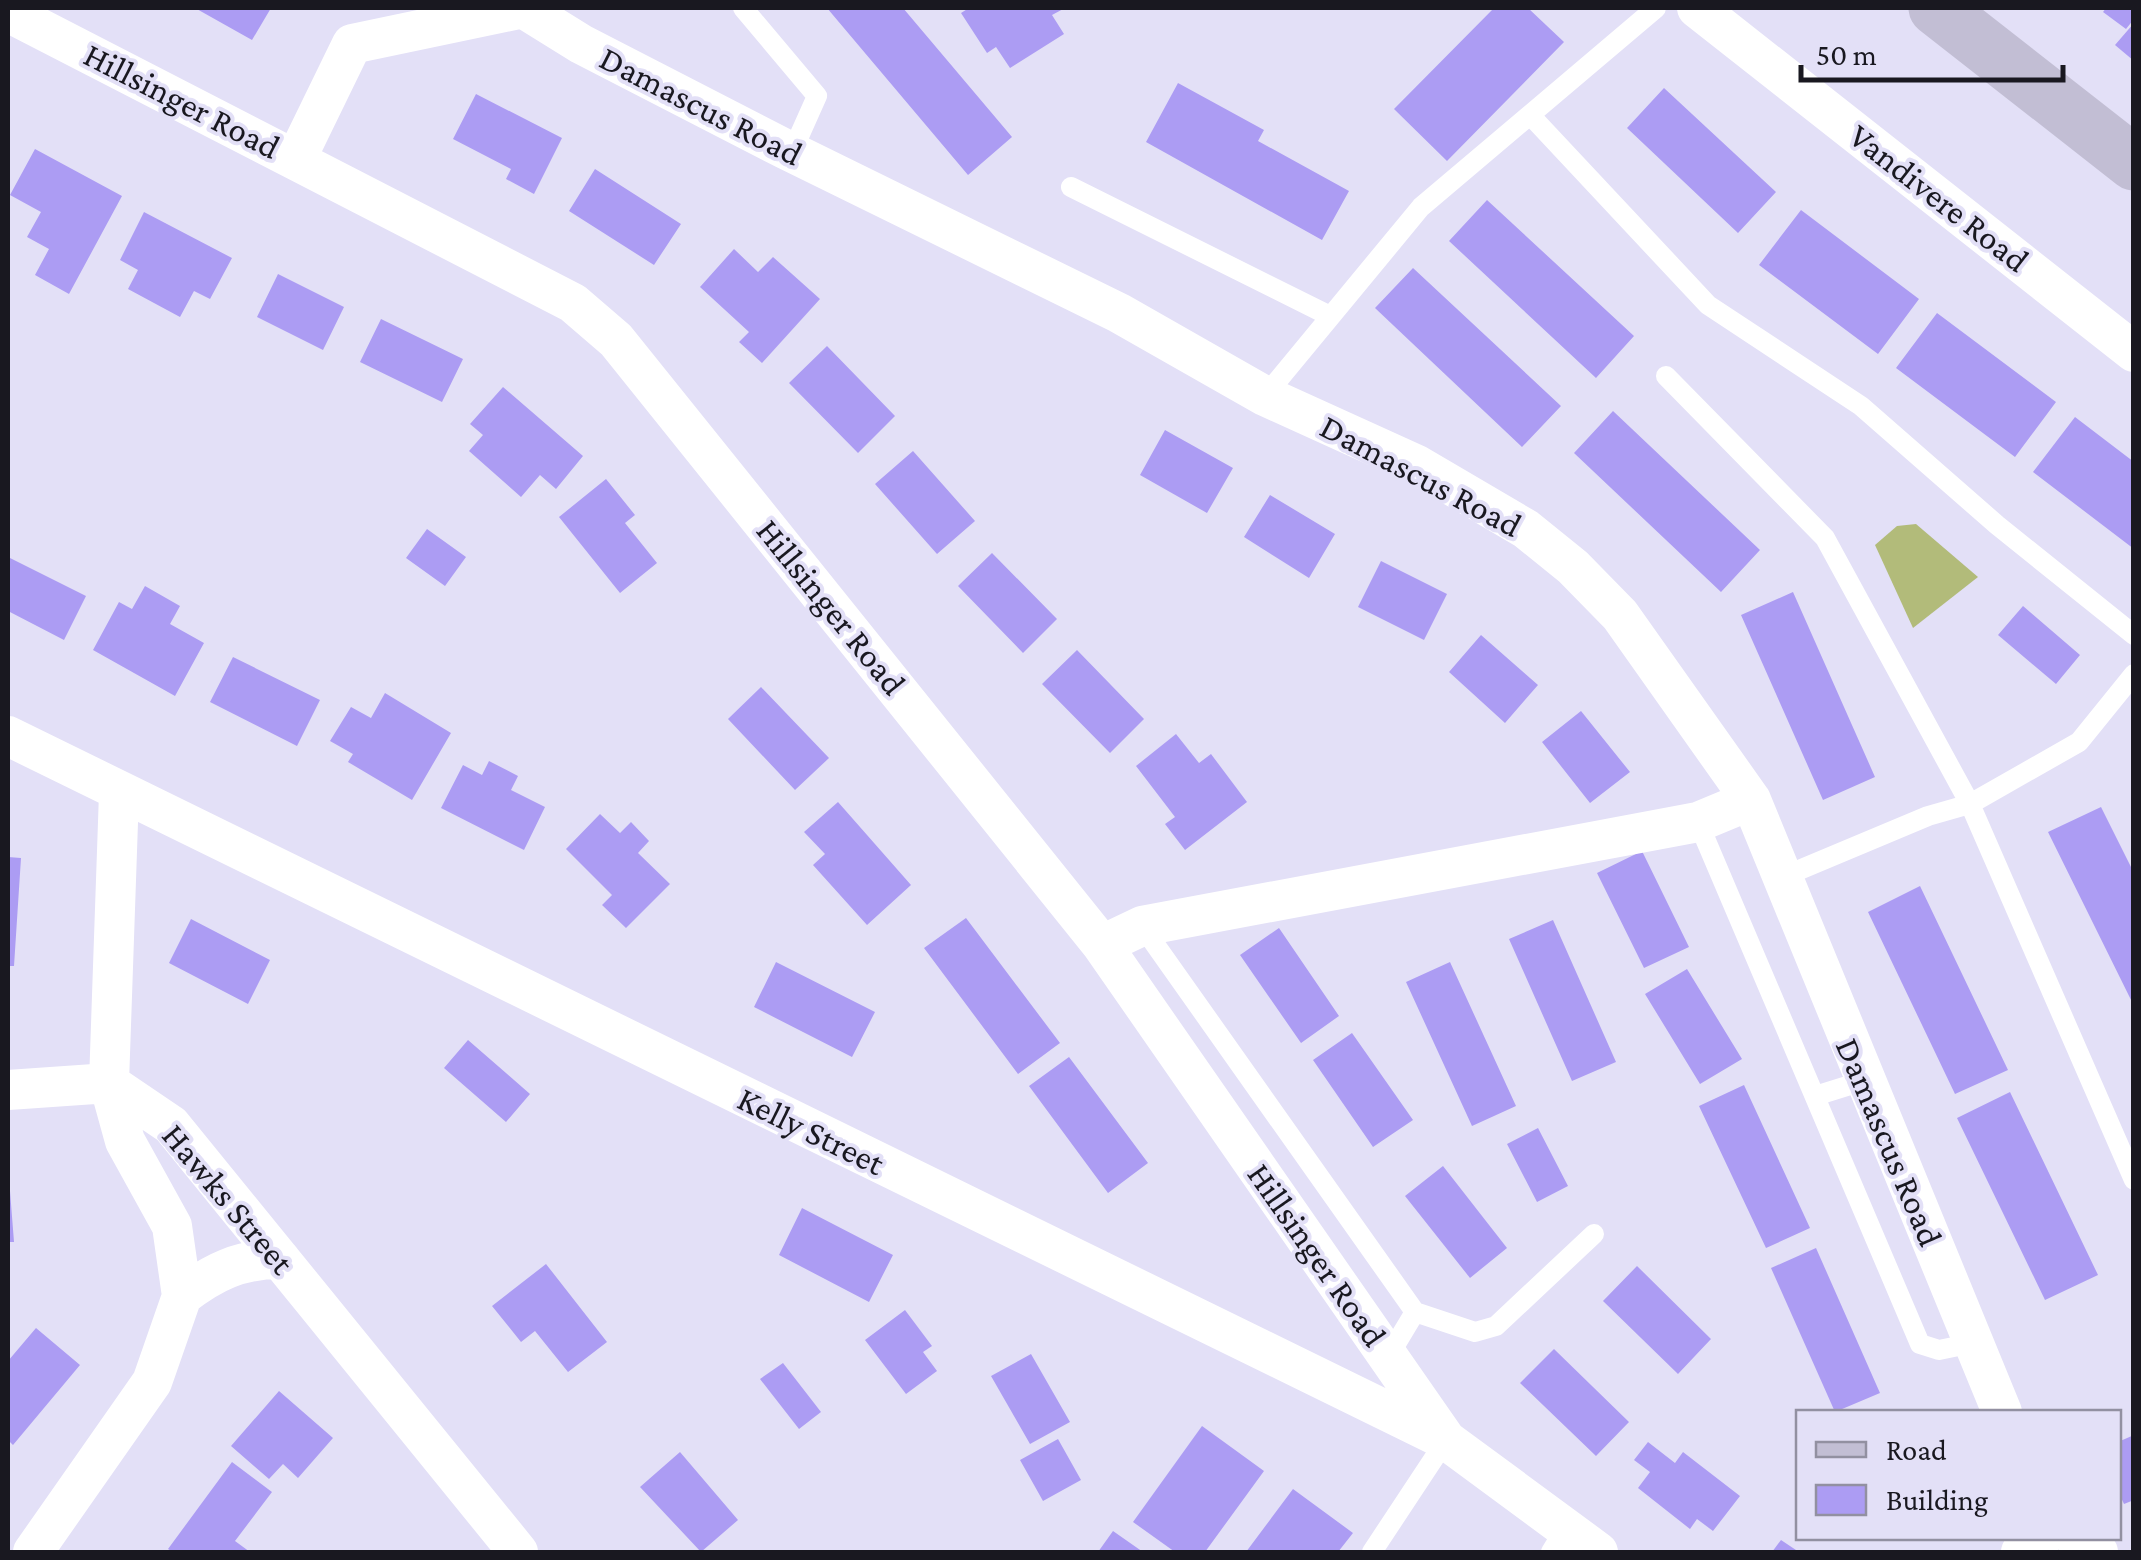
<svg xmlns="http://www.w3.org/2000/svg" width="2141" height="1560" font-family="'Crimson Pro',serif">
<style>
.green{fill:#b2bb7a}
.building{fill:#ac9cf3}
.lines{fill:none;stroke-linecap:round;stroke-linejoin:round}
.lane{stroke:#fff;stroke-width:20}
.street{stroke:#fff;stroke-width:40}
.secondary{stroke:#c2bed4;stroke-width:55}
.labels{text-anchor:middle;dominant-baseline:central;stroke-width:8;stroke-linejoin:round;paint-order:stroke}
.street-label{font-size:35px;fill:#191820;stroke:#e3e0f7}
</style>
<rect width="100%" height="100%" fill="#e3e0f7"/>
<path class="green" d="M 1916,524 L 1978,577 L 1913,628 L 1875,545 L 1897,526 Z"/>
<path class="building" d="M 195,8 L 271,8 L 252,40 Z
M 827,8 L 903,8 L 1012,137 L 968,175 Z
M 969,8 L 1065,8 L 1052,15 L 1064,34 L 1010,68 L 996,47 L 987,53 L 961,13 Z
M 1494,8 L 1528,8 L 1564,42 L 1447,161 L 1394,109 Z
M 2106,8 L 2134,8 L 2134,19 L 2126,29 L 2103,12 Z
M 2134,23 L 2134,61 L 2115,45 Z
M 1178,83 L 1264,130 L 1258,141 L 1349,191 L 1322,240 L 1146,142 Z
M 1664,88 L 1776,192 L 1738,233 L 1627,128 Z
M 476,94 L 562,138 L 534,194 L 506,179 L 511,169 L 453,139 Z
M 35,149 L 122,196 L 69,294 L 35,275 L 49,249 L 27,237 L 41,212 L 10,195 Z
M 595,169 L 681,224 L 654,265 L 569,211 Z
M 1487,200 L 1634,336 L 1596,378 L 1449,241 Z
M 1801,210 L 1919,299 L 1878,354 L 1759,265 Z
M 144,212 L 232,258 L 210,299 L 194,291 L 180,317 L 128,289 L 138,270 L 120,260 Z
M 734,249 L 758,272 L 773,257 L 820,299 L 762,363 L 739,342 L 749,332 L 700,287 Z
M 1413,268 L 1561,406 L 1522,447 L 1375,308 Z
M 278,274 L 344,307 L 323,350 L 257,317 Z
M 1937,313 L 2056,402 L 2015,457 L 1896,368 Z
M 381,319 L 463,359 L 442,402 L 360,362 Z
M 827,346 L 895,416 L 858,453 L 789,383 Z
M 503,387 L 583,456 L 556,489 L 540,475 L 521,497 L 469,451 L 483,435 L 470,424 Z
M 1613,411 L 1760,550 L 1721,592 L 1574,453 Z
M 2075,417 L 2134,462 L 2134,549 L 2033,472 Z
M 1165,430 L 1233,468 L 1207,513 L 1140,475 Z
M 913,451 L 975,521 L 937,554 L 875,484 Z
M 606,479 L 635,515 L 625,523 L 657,563 L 620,593 L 559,517 Z
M 1270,495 L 1335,534 L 1309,578 L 1244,537 Z
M 427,529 L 466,557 L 445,586 L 406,558 Z
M 992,553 L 1057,619 L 1023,653 L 958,586 Z
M 8,557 L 86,596 L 64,640 L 8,611 Z
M 1381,561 L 1447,594 L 1424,640 L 1358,607 Z
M 145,586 L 180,606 L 170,624 L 204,643 L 175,696 L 93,650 L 119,602 L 132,609 Z
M 1793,592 L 1875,777 L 1823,800 L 1741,615 Z
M 2023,606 L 2080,655 L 2056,684 L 1998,635 Z
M 1481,635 L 1538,685 L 1505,723 L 1449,672 Z
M 1077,650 L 1144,719 L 1110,753 L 1042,684 Z
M 233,657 L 320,700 L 297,746 L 210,702 Z
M 761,687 L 829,758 L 795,790 L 728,719 Z
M 385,693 L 451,733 L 412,800 L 348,762 L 353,754 L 330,741 L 351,707 L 371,718 Z
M 1581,711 L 1630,772 L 1590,803 L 1542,742 Z
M 1176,734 L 1199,763 L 1211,754 L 1247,802 L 1185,850 L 1165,824 L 1175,817 L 1136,766 Z
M 489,761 L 518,776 L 511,790 L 545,807 L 524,850 L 441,808 L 463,765 L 482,775 Z
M 838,802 L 911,885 L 867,925 L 813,865 L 825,854 L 804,832 Z
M 2101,807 L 2134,873 L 2134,1006 L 2048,832 Z
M 600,814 L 620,833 L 631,822 L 649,841 L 638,853 L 670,884 L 626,928 L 602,905 L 612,895 L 566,849 Z
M 1642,851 L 1689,947 L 1644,968 L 1597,873 Z
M 8,857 L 21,858 L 14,966 L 8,966 Z
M 1920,886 L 2008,1070 L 1955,1094 L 1868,912 Z
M 966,918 L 1060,1043 L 1018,1074 L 924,948 Z
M 191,919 L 270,960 L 248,1004 L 169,963 Z
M 1553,920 L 1616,1062 L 1572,1081 L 1509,939 Z
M 1279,928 L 1339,1016 L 1301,1043 L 1240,955 Z
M 776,962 L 875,1012 L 852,1057 L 754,1007 Z
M 1450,962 L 1516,1106 L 1472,1126 L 1406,982 Z
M 1687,969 L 1742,1059 L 1700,1084 L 1645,994 Z
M 1352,1033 L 1413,1120 L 1373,1147 L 1313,1060 Z
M 468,1040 L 530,1094 L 506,1122 L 444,1068 Z
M 1069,1057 L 1148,1163 L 1108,1193 L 1029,1086 Z
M 1744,1085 L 1810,1228 L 1766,1248 L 1699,1106 Z
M 2010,1092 L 2098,1275 L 2045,1300 L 1957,1118 Z
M 1538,1128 L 1568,1186 L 1537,1202 L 1507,1144 Z
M 1443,1166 L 1507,1248 L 1470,1278 L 1405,1196 Z
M 8,1191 L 10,1191 L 14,1242 L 8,1242 Z
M 802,1208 L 893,1255 L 869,1302 L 779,1255 Z
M 1816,1248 L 1880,1393 L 1835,1412 L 1771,1268 Z
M 546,1264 L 607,1342 L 568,1372 L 535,1331 L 521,1342 L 492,1306 Z
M 1637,1266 L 1711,1339 L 1678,1374 L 1603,1301 Z
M 905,1310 L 932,1346 L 923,1352 L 937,1371 L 906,1394 L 865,1340 Z
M 36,1328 L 80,1365 L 13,1445 L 8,1440 L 8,1361 Z
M 1554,1349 L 1629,1422 L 1596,1456 L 1520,1383 Z
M 1031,1354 L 1070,1422 L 1030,1444 L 991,1376 Z
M 783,1363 L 821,1412 L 799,1429 L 760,1379 Z
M 279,1391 L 333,1438 L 298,1478 L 283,1464 L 269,1479 L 231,1446 Z
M 1202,1426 L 1264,1471 L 1205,1552 L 1175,1552 L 1133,1522 Z
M 2134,1435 L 2134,1500 L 2124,1504 L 2118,1491 L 2118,1442 Z
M 1058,1439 L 1081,1480 L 1043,1501 L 1020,1460 Z
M 1648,1442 L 1675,1463 L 1683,1452 L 1740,1496 L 1713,1531 L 1697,1519 L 1690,1529 L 1638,1488 L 1650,1472 L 1634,1460 Z
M 680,1452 L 738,1520 L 701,1552 L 640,1487 Z
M 232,1462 L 272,1492 L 235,1541 L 250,1552 L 173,1552 L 168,1549 Z
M 1293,1489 L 1353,1533 L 1338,1552 L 1246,1552 Z
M 1113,1531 L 1143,1552 L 1098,1552 Z
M 1781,1540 L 1799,1552 L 1772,1552 Z"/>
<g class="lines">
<path class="lane" d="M 743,8 L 817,96 L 792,152
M 1532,117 L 1708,305 L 1861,406 L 1997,525 L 2134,635
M 1071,187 L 1330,316
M 1666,376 L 1825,538 L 1970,804 L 2134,1180
M 1265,396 L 1421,207 L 1656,8
M 1698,822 L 1920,1344 L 1939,1350 L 1973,1343
M 1780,878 L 1928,816 L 1970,804 L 2079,742 L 2134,674
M 1142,926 L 1415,1312 L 1388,1357
M 1815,1096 L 1863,1081
M 1415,1312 L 1475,1332 L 1496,1326 L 1594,1234
M 1372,1552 L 1446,1440
M 1551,1552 L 1565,1529"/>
<path class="street" d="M 523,8 L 581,44 L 785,149 L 1119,313 L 1265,396 L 1417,465 L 1526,529 L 1573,567 L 1620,615 L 1751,800 L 2002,1412
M 1697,8 L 2134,352
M 8,12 L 573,303 L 616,340 L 1102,945 L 1446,1440
M 296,159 L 352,44 L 524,8
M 8,736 L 1446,1440 L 1598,1552
M 119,793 L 109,1083 L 171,1125 L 518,1552
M 1102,945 L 1142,926 L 1698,822 L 1751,800
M 8,1090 L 109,1083 L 125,1141 L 172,1226 L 182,1296 L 152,1382 L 33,1552
M 182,1296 C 213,1272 240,1259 280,1259
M 2075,1538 L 2098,1552
M 2021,1552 L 2042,1538"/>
<path class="secondary" d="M 1936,8 L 2134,163"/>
</g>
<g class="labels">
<g class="street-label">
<text transform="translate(182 101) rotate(27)">Hillsinger Road</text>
<text transform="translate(701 106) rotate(27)">Damascus Road</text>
<text transform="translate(1939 198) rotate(38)">Vandivere Road</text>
<text transform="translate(1421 476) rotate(28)">Damascus Road</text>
<text transform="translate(831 607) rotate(51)">Hillsinger Road</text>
<text transform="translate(811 1131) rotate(26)">Kelly Street</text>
<text transform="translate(1889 1142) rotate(67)">Damascus Road</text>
<text transform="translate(228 1199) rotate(50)">Hawks Street</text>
<text transform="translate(1317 1255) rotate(55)">Hillsinger Road</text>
</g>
</g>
<rect width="2141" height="1560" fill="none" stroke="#191820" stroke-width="20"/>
<rect x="1796" y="1410" width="325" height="130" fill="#e3e0f7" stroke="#9290a1" stroke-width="2.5"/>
<rect x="1816" y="1442" width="50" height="15" fill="#c2bed4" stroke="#9290a1" stroke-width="2.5"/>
<text x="1886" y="1460" font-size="30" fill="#191820">Road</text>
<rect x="1816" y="1485" width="50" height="30" fill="#ac9cf3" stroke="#9290a1" stroke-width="2.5"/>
<text x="1886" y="1510" font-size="30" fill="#191820">Building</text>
<path d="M1801 65v15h262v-15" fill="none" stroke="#191820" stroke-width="5"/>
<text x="1816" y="65" font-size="30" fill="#191820" stroke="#e3e0f7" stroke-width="8" paint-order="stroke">50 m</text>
</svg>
